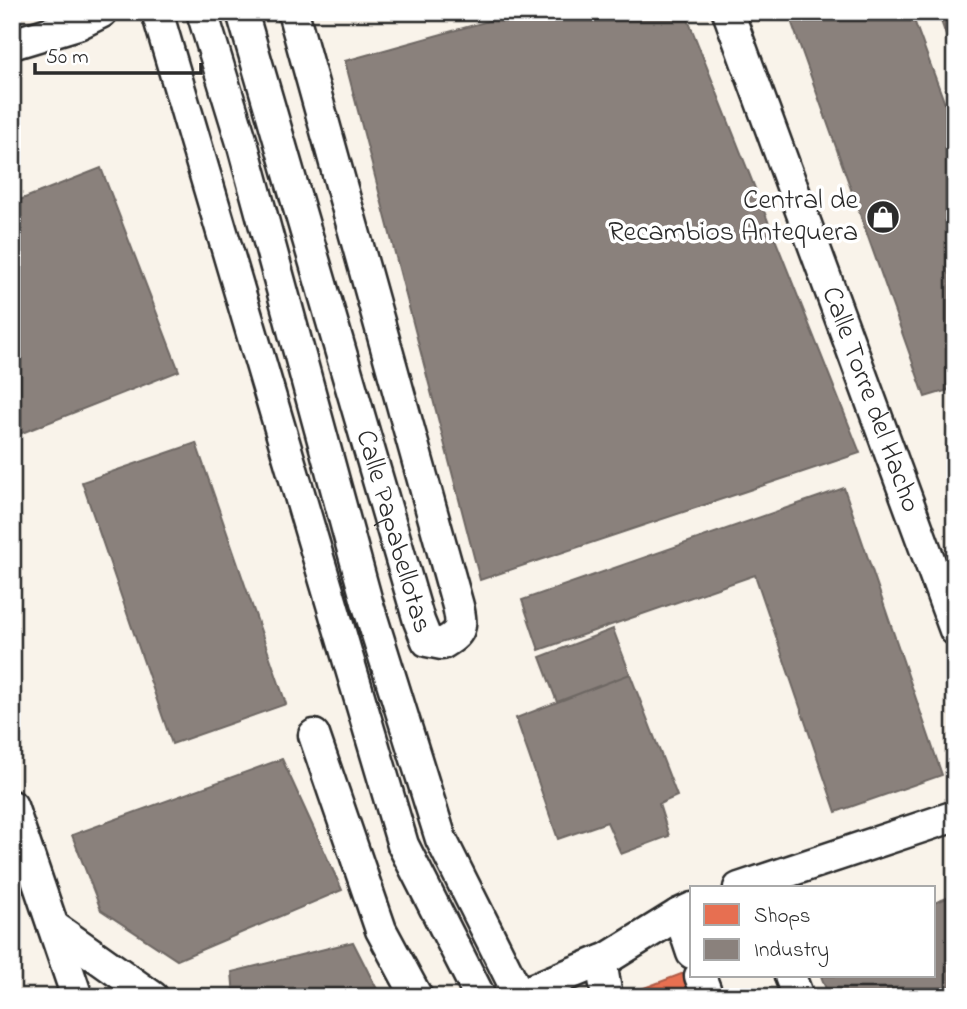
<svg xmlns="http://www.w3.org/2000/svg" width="967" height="1009" font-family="'Indie Flower',sans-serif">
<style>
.shops{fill:#e76f51;stroke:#af5b46;stroke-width:2}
.industry{fill:#8a817c;stroke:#6e6764;stroke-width:2}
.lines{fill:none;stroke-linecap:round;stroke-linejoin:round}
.minor-casing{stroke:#2b2b2b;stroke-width:35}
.path{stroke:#2b2b2b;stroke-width:4.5;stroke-dasharray:7 5;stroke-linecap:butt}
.minor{stroke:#fff;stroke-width:30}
.labels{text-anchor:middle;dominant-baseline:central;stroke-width:7;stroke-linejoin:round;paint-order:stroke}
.poi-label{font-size:28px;fill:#2b2b2b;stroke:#fff;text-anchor:end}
.street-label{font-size:28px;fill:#2b2b2b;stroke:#fff}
</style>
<rect width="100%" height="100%" fill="#f9f3ea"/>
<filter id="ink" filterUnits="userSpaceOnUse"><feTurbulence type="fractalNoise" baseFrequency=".0143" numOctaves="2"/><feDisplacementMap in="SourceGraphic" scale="14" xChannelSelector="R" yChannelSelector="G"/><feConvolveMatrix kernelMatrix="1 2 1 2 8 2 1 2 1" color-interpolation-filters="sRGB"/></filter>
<g filter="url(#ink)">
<path class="shops" d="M 684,973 L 693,997 L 626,997 L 625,995 Z"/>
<path class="industry" d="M 521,12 L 685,12 L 860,453 L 480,580 L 345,61 Z
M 788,12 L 911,12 L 955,131 L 955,388 L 925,397 Z
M 938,12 L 955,12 L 955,62 Z
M 101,168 L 179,371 L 17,435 L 12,423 L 12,203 Z
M 196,443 L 286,704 L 172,744 L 82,482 Z
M 844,488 L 942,775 L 836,812 L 755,575 L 539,650 L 522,600 Z
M 613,629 L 630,674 L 557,702 L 540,657 Z
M 630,674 L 677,796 L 659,804 L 669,836 L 621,854 L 607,822 L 558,839 L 516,718 Z
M 282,759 L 342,890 L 177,960 L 101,910 L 72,835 Z
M 955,895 L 955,997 L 829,997 L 821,976 L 934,976 L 934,903 Z
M 353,942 L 381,997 L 234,997 L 232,972 Z"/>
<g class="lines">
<g class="minor-casing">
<g id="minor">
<path d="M 157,12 L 403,845 L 480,997"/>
<path d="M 202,12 L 243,146 L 367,602 L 441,839 L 520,997"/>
<path id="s1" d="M 242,12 L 419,621 L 427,641 L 442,644 C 461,633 463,628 458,606 L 293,12"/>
<path id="s2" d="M 728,12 L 955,630"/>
<path d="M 12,44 L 78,24 L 102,12"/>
<path d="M 314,735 L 381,930 L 417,997"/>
<path d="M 12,806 L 77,997"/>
<path d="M 739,888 L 955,816"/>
<path d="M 679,914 L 692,953"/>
<path d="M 53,926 L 153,997"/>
<path d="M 601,961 L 607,997"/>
<path d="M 700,976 L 708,997"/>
<path d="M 790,976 L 798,997"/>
<path d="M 519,995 L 608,958 L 679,914 L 692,908"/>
</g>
</g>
<path class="path" d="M 12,904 L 21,909"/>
<use href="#minor" class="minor"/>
</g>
</g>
<defs>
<g id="shop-disc" transform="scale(1.75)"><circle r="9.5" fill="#2b2b2b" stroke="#fff"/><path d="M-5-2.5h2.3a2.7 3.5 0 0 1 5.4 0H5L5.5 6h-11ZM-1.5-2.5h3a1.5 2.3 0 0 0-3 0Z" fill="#fff"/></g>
</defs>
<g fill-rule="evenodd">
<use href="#shop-disc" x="883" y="217"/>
</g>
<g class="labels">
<g class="poi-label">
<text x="858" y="201">Central de<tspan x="858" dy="32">Recambios Antequera</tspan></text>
</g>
<g class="street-label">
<text stroke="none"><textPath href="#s2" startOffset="413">Calle Torre del Hacho</textPath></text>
<text stroke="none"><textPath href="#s1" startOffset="541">Calle Papabellotas</textPath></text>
</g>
</g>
<rect width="967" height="1009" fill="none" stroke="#fff" stroke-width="42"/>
<rect x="21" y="21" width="925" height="967" fill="none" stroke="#2b2b2b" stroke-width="2.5" filter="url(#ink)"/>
<rect x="690" y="886" width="245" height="91" fill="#ffffff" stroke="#aaaaaa" stroke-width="2"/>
<rect x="704" y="904" width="35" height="21" fill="#e76f51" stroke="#aaaaaa" stroke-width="2"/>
<text x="754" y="922" font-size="21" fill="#2b2b2b">Shops</text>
<rect x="704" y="939" width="35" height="21" fill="#8a817c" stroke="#aaaaaa" stroke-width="2"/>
<text x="754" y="956" font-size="21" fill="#2b2b2b">Industry</text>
<path d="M35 63v10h166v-10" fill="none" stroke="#2b2b2b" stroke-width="3.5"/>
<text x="46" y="63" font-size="21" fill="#2b2b2b" stroke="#ffffff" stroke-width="5" paint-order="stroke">50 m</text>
</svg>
